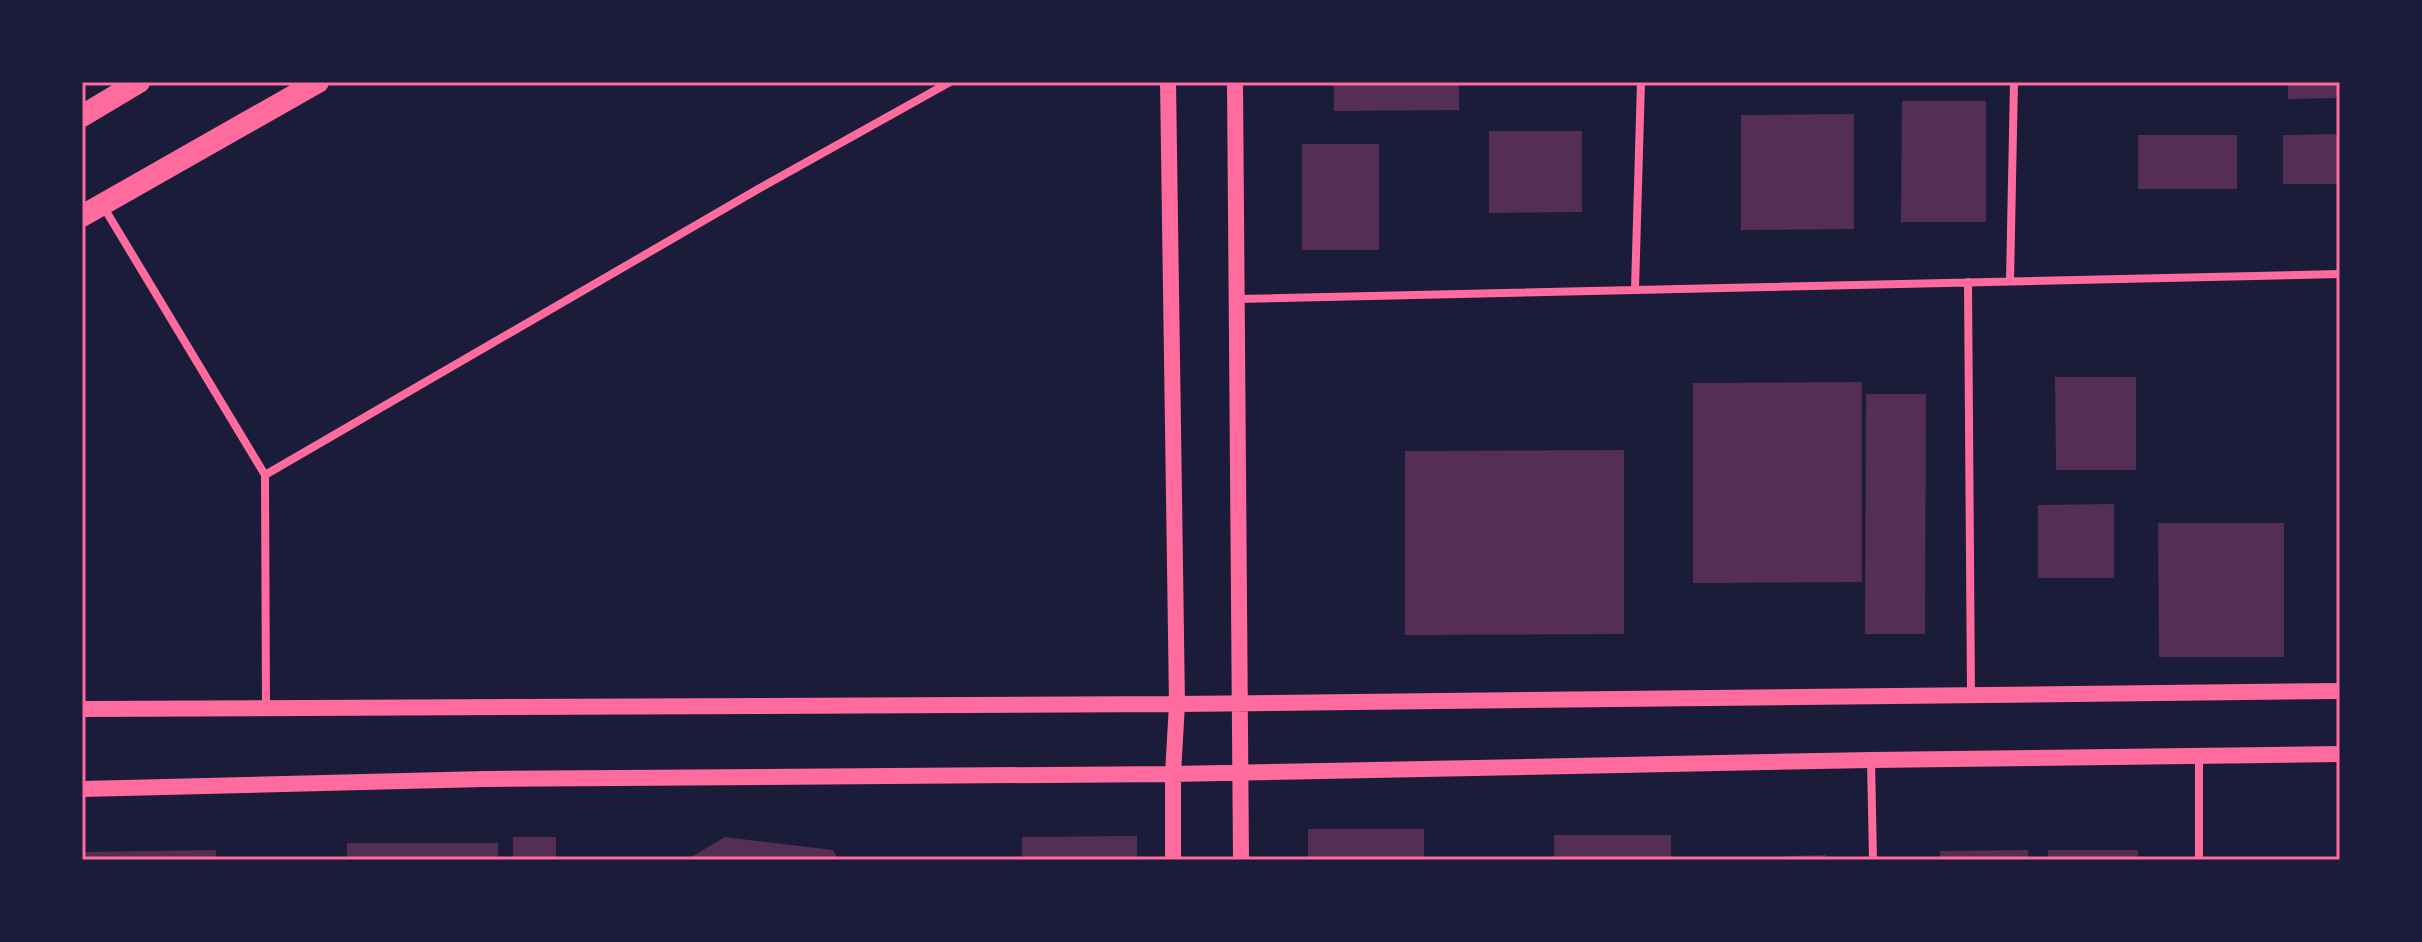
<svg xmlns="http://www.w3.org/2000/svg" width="2422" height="942" font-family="Overpass,sans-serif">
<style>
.building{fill:#542f53}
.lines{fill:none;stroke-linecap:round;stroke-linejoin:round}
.minor{stroke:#ff6b9d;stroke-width:8}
.secondary{stroke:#ff6b9d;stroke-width:16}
.trunk{stroke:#ff6b9d;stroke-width:22}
.neatline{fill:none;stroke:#ff6b9d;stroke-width:3}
</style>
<rect width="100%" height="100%" fill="#1b1b3a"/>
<path class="building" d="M 1334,82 L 1459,82 L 1459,110 L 1334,111 Z
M 2288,82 L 2340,82 L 2340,98 L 2288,99 Z
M 1902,101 L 1986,101 L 1986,222 L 1901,222 Z
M 1854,114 L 1854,229 L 1741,230 L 1741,115 Z
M 1489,131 L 1582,131 L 1582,212 L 1489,213 Z
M 2340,134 L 2340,184 L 2283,184 L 2283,135 Z
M 2138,135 L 2237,135 L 2237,189 L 2138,189 Z
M 1302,144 L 1379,144 L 1379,250 L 1302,250 Z
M 2055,377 L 2136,377 L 2136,470 L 2056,470 Z
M 1862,382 L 1862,582 L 1693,583 L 1693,383 Z
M 1866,394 L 1926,394 L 1925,634 L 1865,634 Z
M 1624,450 L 1624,634 L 1405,635 L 1405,451 Z
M 2114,504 L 2114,578 L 2038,578 L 2038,505 Z
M 2158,523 L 2284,523 L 2284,657 L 2159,657 Z
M 1308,829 L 1424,829 L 1424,860 L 1308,860 Z
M 1554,835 L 1671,835 L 1671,860 L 1554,860 Z
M 1137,836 L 1137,860 L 1022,860 L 1022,837 Z
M 513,837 L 556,837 L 556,860 L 513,860 Z
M 725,837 L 833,850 L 838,860 L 686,860 Z
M 347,843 L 498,843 L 498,860 L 347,860 Z
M 216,850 L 216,860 L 82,860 L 82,852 Z
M 2028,850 L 2028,860 L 1940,860 L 1940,851 Z
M 2048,850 L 2138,850 L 2138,860 L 2048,860 Z
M 1826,855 L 1826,860 L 1786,860 L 1786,856 Z"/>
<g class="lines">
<path class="minor" d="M 103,206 L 265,475 L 266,708
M 2010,281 L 2014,82
M 1968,282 L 1971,695
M 1635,289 L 1641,82
M 1237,299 L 2340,274
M 265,475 L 760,188 L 950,82
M 1871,760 L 1873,860
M 2199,860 L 2199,755"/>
<path class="secondary" d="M 1168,82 L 1177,704 L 1173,774 L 1173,860
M 1235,82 L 1241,860
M 82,709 L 1177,704 L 2340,691
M 82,789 L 484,779 L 1173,774 L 1871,760 L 2340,754"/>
<path class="trunk" d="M 82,116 L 139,82
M 82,216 L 318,82"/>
</g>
<rect width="2422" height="942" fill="none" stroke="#1b1b3a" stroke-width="168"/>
<rect x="84" y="84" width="2254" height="774" class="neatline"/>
</svg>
